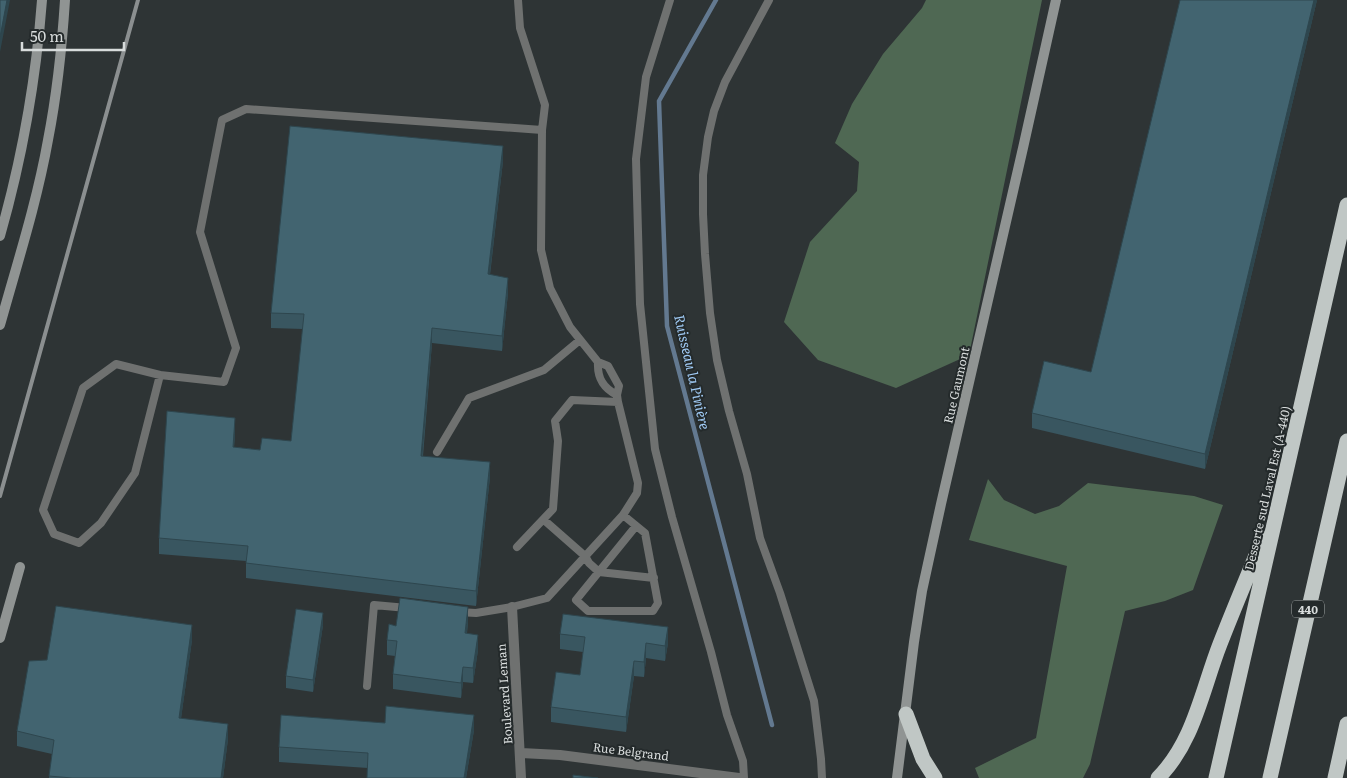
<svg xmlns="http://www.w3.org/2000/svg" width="1347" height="778" font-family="Literata,serif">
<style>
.forest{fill:#4f6853}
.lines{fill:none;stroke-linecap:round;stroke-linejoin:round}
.stream{stroke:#637990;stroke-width:4.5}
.lane{stroke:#6f7170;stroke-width:8}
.street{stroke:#6f7170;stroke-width:10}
.secondary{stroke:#909493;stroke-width:10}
.highway{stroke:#c0c7c5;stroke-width:15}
.rail{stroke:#8b8f90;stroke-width:4}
.wall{fill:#395660}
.shaded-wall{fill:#2e464e}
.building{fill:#426470;stroke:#2e464e}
.labels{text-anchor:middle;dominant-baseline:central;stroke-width:4;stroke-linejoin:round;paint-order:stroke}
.shield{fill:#242a2b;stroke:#a2a7a7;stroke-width:1}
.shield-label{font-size:11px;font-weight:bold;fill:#d8dcdc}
.street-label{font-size:12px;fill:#d8dcdc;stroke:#242a2b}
.water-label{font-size:14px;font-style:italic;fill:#9fc9f3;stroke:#242a2b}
</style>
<rect width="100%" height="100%" fill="#2e3435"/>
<path class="forest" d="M 926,0 L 1042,0 L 969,355 L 896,388 L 818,360 L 784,322 L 810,242 L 857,191 L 859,162 L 835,143 L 852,104 L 883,54 L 922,8 Z
M 988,479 L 1004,500 L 1035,514 L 1059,506 L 1088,483 L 1194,496 L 1223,505 L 1193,590 L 1165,601 L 1125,611 L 1090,764 L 1083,778 L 979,778 L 975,768 L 1036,738 L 1067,566 L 969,540 Z"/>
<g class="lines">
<path class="stream" d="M 716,0 L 659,101 L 667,326 L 772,725"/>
<path class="lane" d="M 518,0 L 520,28 L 545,105 L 542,130
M 670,0 L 646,77 L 636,159 L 640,304 L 655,449 L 672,517 L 711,652 L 727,715 L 743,761 L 744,778
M 769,0 L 725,82 L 714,111 L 708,137 L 703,175 L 703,214 L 705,254 L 710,313 L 717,360 L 729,411 L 747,474 L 760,538 L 780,593 L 814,701 L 821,759 L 822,778
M 160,375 L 135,473 L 101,523 L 79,543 L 54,534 L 43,510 L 83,388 L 116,364 L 160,375 L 224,382 L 236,348 L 200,232 L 222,120 L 246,109 L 542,130 L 541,250 L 550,288 L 570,327 L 598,362
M 617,395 C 603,388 597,378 598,362 L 608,366 L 619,386 L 617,395 L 618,402
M 437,452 L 469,398 L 544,370 L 580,340
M 623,515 L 645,533 L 658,603 L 653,611 L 588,611 L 576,600 L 636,526
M 544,520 L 585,556 L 589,563 L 599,572 L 654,578
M 458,612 L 476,613 L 512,607 L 547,598 L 623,515 L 637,493 L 638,483 L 618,402 L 572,400 L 555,421 L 558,441 L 553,509 L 517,547
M 367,686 L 374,605 L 407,608"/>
<path class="street" d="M 512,607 L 521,778
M 521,753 L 560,755 L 739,778"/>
<path class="secondary" d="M 0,236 C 22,159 36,80 42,0
M 0,325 C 17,264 37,202 48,140 C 57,94 62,47 65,0
M 0,638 L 20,567
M 897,778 L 914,642 L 922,591 L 941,504 L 1023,148 L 1056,0"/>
<path class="highway" d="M 906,714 L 923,759 L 935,778
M 1158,778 C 1194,742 1202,690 1220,644 C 1234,608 1249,573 1263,538
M 1216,778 L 1347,205
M 1270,778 L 1347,441
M 1335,778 L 1347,724"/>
<path class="rail" d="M 0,496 L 138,0"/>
</g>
<path class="wall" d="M 1317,0 L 1205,469 L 1032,428 L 1032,413 L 1091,372 Z
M 503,161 L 490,275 L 508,293 L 502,351 L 432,343 L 423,456 L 490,477 L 476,606 L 246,578 L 246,561 L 159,554 L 159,538 L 235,434 L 234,447 L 260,450 L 291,441 L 303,329 L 271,328 L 271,313 Z
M 468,622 L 467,633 L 478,650 L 473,683 L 463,682 L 461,698 L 393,689 L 393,674 L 395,656 L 387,655 L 387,640 L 396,626 Z
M 323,625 L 313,692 L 286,688 L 286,676 Z
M 560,634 L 668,643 L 665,661 L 646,658 L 644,677 L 634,676 L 626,732 L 551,722 L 551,707 L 580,675 L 583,652 L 560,649 Z
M 192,640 L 181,718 L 228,739 L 223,778 L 49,778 L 52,754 L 17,746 L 17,731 Z
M 474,730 L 466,778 L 367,778 L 368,768 L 279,762 L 279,747 Z"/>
<path class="shaded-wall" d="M 7,0 L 10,0 L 0,52 L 0,37 Z
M 1314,0 L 1317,0 L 1205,469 L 1205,454 Z
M 503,146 L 503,161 L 488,290 L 488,274 Z
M 508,278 L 508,293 L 502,351 L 502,336 Z
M 432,328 L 432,343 L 421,471 L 421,456 Z
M 235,418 L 235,434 L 233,462 L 233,447 Z
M 490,462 L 490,477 L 476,606 L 476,591 Z
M 468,607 L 468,622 L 465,648 L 465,633 Z
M 323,613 L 323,625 L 313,692 L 313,680 Z
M 192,625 L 192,640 L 179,733 L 179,718 Z
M 668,627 L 668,643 L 665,661 L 665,646 Z
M 478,635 L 478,650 L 473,683 L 473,668 Z
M 646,643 L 646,658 L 644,677 L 644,662 Z
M 634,661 L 634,676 L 626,732 L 626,717 Z
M 463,667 L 463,682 L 461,698 L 461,683 Z
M 474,715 L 474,730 L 466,778 L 464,778 Z
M 228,724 L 228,739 L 223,778 L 221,778 Z"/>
<path class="building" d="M 0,0 L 7,0 L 0,37 Z
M 1180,0 L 1314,0 L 1205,454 L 1032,413 L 1044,361 L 1091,372 Z
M 290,126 L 503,146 L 488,274 L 508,278 L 502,336 L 432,328 L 421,456 L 490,462 L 476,591 L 246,563 L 248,546 L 159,538 L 167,411 L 235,418 L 233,447 L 260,450 L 262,438 L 291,441 L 304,314 L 271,313 Z
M 400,598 L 468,607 L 465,633 L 478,635 L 473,668 L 463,667 L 461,683 L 393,674 L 397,641 L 387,640 L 389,624 L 396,626 Z
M 56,606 L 192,625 L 179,718 L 228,724 L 221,778 L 72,778 L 49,776 L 54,740 L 17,731 L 29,661 L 47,660 Z
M 296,609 L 323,613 L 313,680 L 286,676 Z
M 563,614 L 668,627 L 665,646 L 646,643 L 644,662 L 634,661 L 626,717 L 551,707 L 556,672 L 580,675 L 585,637 L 560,634 Z
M 386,706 L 474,715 L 464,778 L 367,778 L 368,753 L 279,747 L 281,715 L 385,723 Z
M 573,775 L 598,778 L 573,778 Z"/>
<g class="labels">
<rect class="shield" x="1292" y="600.5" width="32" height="17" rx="4"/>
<g class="shield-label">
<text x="1308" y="609">440</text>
</g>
<g class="street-label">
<text transform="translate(956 385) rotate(-77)">Rue Gaumont</text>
<text transform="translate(1267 488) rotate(-77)">Desserte sud Laval Est (A-440)</text>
<text transform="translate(504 694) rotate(-94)">Boulevard Leman</text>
<text transform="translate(631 751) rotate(7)">Rue Belgrand</text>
</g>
<g class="water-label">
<text transform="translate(693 372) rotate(77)">Ruisseau la Pinière</text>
</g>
</g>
<path d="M22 42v8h102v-8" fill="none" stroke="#d8dcdc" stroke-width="2.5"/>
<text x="30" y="42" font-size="15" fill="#d8dcdc" stroke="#242a2b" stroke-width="4" paint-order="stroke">50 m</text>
</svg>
